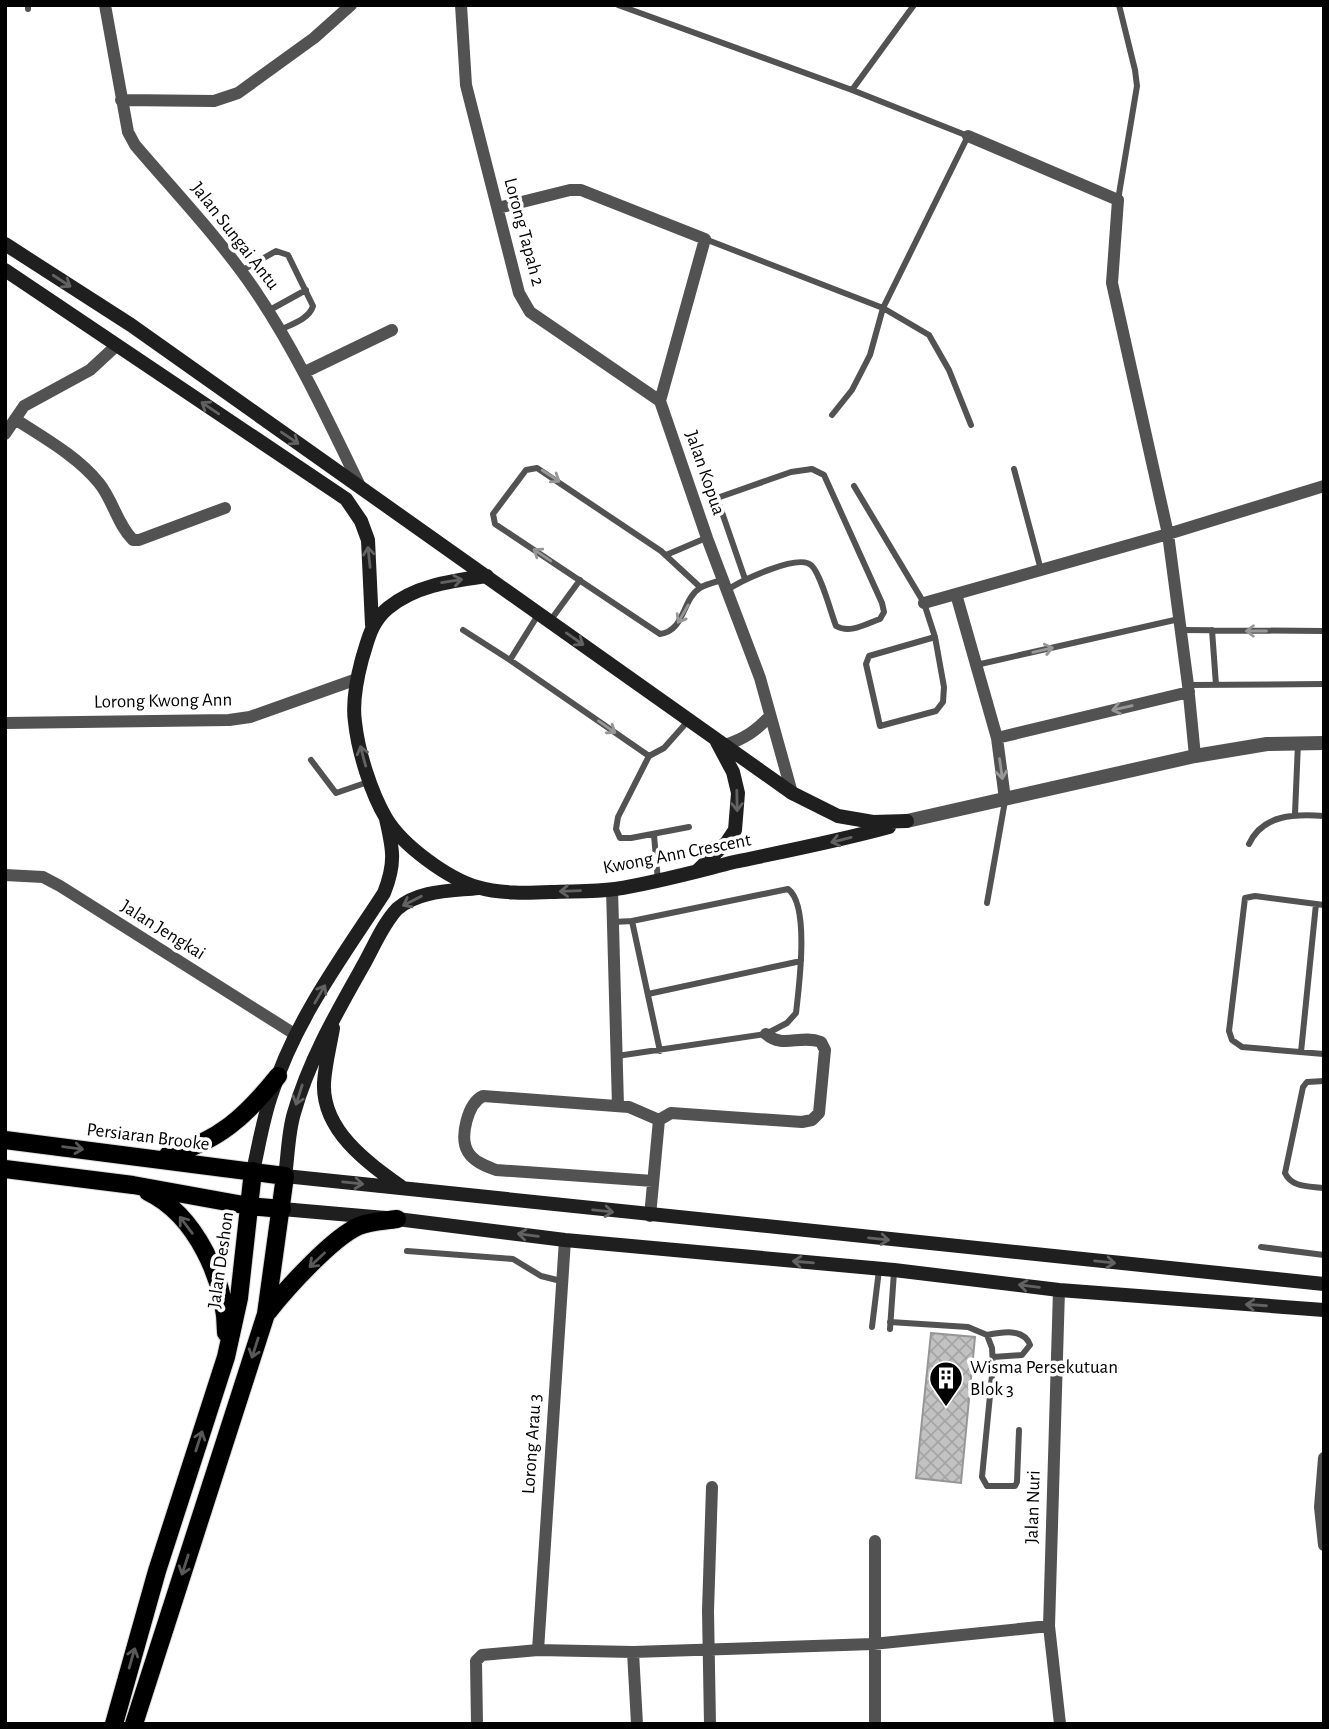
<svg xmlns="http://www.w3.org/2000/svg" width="1329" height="1729" font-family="'Alegreya Sans',sans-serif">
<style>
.building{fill:url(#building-cross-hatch);stroke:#969696;stroke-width:2}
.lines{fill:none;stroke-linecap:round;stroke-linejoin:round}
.primary-casing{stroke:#dbdbdb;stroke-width:20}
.service{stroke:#525252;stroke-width:6}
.minor{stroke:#525252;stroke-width:12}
.tertiary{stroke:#525252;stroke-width:14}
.secondary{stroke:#1f1f1f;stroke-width:14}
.primary{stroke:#000;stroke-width:18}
.oneway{stroke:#626262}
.oneway2{stroke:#979797}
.oneway3{stroke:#595959}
.labels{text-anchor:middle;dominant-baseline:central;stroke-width:7;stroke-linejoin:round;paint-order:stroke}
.street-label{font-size:19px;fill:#000;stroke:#fff}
.poi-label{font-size:19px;fill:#000;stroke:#fff;text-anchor:start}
</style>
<defs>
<pattern id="building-cross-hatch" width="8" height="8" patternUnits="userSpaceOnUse" patternTransform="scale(1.75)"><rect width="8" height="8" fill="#c2c2c2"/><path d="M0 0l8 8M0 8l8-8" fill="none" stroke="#a5a5a5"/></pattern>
</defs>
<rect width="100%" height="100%" fill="#fff"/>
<path class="building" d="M 931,1333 L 975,1337 L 961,1483 L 916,1478 Z"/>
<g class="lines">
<g class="primary-casing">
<path id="primary" d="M 5,1140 L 285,1176 L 266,1314 L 134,1724
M 168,1155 C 218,1142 246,1116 278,1076
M 5,1169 L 133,1185 L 249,1206 L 282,1209
M 148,1192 C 196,1215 226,1281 226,1333
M 268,1312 C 286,1289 333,1237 359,1226 C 370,1221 385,1221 397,1219
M 114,1724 L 157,1571 L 226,1357 L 239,1298 L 253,1171"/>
</g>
<path class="service" d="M 618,5 L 852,90 L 968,136 L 883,308 L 870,355 L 852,390 L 832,415
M 28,9 L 28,5
M 852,90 L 914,5
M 1118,200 L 1137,86 L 1135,70 L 1119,5
M 705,239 L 883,308 L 929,335 L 949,370 L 971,425
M 241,271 L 276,251 L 288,255 L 313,306 C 309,319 292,324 280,330
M 268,311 L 306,290
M 1014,469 L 1041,570
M 854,486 L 924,603 L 935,637 L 944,687 L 943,702 L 936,711 L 880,726 L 866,664 L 869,656 L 935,637
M 666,555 L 706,538
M 700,587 L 661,551 L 537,468 L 526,470 L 493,514 L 495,524 L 660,634 C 685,631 682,599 700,588 C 706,584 715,582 722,580
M 727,590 C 741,581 800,552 812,566 C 821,575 831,613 836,626 C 850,634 866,624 880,619 L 884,612 L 882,603 L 824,475 L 812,469 L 791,472 L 717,498 L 745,579
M 550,621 L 580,580
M 463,630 L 510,660 L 649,756 L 664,748 L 688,721
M 1181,630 L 1324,631
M 1212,630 L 1216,685
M 510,660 L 538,615
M 976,665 L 1179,619
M 1188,685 L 1324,684
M 649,756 L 618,817 L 616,829 L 620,838 L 631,838 L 689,827
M 311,760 L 336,793 L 368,782
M 1295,814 L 1298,743
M 654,835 L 658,881
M 1249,844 C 1263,814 1295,814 1324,816
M 987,903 L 1005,801
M 1324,905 L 1255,896 L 1245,898 L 1229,1031 L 1232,1040 L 1242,1047 L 1324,1054
M 632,921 L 660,1051
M 614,922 L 632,921 L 788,889 C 810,905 799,986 796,1013 L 787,1023 L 766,1034 L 617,1056
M 648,994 L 801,961
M 1301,1052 L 1316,904
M 1324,1081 L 1307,1082 L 1303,1087 L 1285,1173 C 1292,1188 1309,1186 1324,1188
M 1261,1247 L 1324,1255
M 407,1251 L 513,1259 L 541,1276 L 561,1281
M 890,1322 L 968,1327 L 987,1335 L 992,1348 L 993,1365 L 982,1477 L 987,1486 L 1015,1486 L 1017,1482 L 1019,1430
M 872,1327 L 879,1270
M 890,1329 L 894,1272
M 987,1335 C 1002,1332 1024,1328 1030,1345 L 1022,1355 L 993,1357"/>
<path class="minor" d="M 105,5 L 128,132 L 135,145 C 175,192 219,238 254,289 C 296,351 327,418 360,486
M 461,5 L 466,85 L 519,293 L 530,312 L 660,401
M 121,100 L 214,101 L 238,93 L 314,38 L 351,5
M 968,136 L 1118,200 L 1112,283 L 1168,534 L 1188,685 L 1195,756
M 498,208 L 570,190 L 581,190 L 705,239 L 660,401 L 707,538 L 760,678 L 792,793
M 305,372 L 392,330
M 15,419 C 44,438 77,456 99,483 C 113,500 117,524 133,540 L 139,540 L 225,508
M 5,434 L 24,406 L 90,370 L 117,345
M 956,594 L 997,738 L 1005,799
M 924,603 L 1168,534 L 1324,486
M 5,723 L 229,720 L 250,717 L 357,679
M 997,738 L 1189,692
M 725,745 C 744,739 756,731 770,716
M 5,875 L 43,877 L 60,886 L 296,1035
M 612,889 L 618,1106
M 659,1120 L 671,1113 L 802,1122 L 812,1120 L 819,1113 L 825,1050 L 821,1042 C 800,1034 783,1049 766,1034
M 653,1181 L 496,1170 C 486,1166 474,1162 468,1152 C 459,1137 468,1103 483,1096 L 629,1107 L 659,1120
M 650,1216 L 659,1120
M 1059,1290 L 1049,1626 L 1060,1724
M 1324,1458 L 1320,1507 L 1324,1545
M 538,1650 L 565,1240
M 633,1652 L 637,1724
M 477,1724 L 476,1661 L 482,1655 L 538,1650 L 633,1652 L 873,1644 L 1049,1626
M 710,1724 L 708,1611 L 712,1487
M 875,1724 L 875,1541"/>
<path class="tertiary" d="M 907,821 L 1195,756 L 1267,744 L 1324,743"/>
<path class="secondary" d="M 5,244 L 131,325 L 792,793 L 838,816 L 873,822 L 907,821
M 5,270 L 346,499 L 361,521 L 368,540 L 372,625
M 487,576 C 452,581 416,585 388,608 C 371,622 368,640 362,659 C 357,678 352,702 355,722 C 358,751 371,793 386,818 C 402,845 447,878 477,887 C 500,894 528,893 551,892 C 572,891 594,892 615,889 C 655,883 694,872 734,862 C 786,851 838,841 889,827
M 698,870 L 727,842 L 735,830 L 738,793 L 733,772 L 717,742
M 478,888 C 452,891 418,890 397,909 C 383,924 374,946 364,964 C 337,1012 309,1060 294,1113 C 288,1133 288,1156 285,1176 L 1324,1284
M 333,1028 C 330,1046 325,1065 324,1083 C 322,1131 368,1163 403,1188
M 253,1171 C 259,1145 263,1118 272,1093 C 295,1020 343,956 384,893 C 396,863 393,849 386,819
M 282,1209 L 397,1219 L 565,1240 L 894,1270 L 1059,1290 L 1324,1310"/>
<use href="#primary" class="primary"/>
</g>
<defs><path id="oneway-shaft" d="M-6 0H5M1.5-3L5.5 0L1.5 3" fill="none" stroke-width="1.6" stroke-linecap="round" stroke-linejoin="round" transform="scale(1.75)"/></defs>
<g class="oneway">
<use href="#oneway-shaft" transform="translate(62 281) rotate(33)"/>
<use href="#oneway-shaft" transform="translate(210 408) rotate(-146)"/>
<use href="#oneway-shaft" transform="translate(290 438) rotate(34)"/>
<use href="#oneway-shaft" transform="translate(369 557) rotate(-96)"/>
<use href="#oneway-shaft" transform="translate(452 581) rotate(-9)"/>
<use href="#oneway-shaft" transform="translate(575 639) rotate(35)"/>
<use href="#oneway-shaft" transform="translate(363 756) rotate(-105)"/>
<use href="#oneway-shaft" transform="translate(737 801) rotate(89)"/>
<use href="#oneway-shaft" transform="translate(841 840) rotate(166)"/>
<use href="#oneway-shaft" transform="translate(570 891) rotate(178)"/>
<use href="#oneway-shaft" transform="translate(412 901) rotate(153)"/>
<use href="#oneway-shaft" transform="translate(320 994) rotate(-60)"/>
<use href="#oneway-shaft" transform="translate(299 1095) rotate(108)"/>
<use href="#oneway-shaft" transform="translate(353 1183) rotate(6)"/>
<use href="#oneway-shaft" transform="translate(603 1211) rotate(6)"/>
<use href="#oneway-shaft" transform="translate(528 1235) rotate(-173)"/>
<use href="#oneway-shaft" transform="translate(879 1239) rotate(6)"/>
<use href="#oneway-shaft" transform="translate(803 1262) rotate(-175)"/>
<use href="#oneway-shaft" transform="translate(1105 1262) rotate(6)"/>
<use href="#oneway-shaft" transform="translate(1029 1286) rotate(-173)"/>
<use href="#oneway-shaft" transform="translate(1256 1305) rotate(-176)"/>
</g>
<g class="oneway2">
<use href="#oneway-shaft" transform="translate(551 476) rotate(33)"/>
<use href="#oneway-shaft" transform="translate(542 555) rotate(-146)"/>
<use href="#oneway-shaft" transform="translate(683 614) rotate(120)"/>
<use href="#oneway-shaft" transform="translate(1256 631) rotate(-180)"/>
<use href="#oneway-shaft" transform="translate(1043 650) rotate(-13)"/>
<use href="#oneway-shaft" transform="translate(1122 708) rotate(167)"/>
<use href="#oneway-shaft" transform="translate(607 727) rotate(35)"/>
<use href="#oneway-shaft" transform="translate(1001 769) rotate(82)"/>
</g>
<g class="oneway3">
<use href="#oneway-shaft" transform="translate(73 1148) rotate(7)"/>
<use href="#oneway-shaft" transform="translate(186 1225) rotate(-127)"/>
<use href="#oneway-shaft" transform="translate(317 1260) rotate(137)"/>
<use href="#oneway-shaft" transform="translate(255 1348) rotate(108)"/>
<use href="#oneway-shaft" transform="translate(199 1441) rotate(-72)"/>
<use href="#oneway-shaft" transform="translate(185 1565) rotate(108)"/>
<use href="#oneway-shaft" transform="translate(132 1658) rotate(-74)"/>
</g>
<defs>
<g id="building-pin" transform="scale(1.75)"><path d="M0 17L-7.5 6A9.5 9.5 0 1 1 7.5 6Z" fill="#000" stroke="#fff"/><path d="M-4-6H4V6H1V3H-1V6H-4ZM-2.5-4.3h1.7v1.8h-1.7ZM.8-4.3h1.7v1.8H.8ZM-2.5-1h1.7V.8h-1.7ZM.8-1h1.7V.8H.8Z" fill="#fff"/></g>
</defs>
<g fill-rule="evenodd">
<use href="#building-pin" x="946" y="1378"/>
</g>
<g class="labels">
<g class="street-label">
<text transform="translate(524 232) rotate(75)">Lorong Tapah 2</text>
<text transform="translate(235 236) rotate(52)">Jalan Sungai Antu</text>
<text transform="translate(705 473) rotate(71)">Jalan Kopua</text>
<text transform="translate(163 701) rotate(-1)">Lorong Kwong Ann</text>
<text transform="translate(677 854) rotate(-11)">Kwong Ann Crescent</text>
<text transform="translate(163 930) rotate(32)">Jalan Jengkai</text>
<text transform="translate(148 1137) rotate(7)">Persiaran Brooke</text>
<text transform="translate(221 1260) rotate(-82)">Jalan Deshon</text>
<text transform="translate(532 1444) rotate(-86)">Lorong Arau 3</text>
<text transform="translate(1033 1507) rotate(-88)">Jalan Nuri</text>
</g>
<g class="poi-label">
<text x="970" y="1367">Wisma Persekutuan<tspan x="970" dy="22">Blok 3</tspan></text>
</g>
</g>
<rect width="1329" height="1729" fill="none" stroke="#000000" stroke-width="14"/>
</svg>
